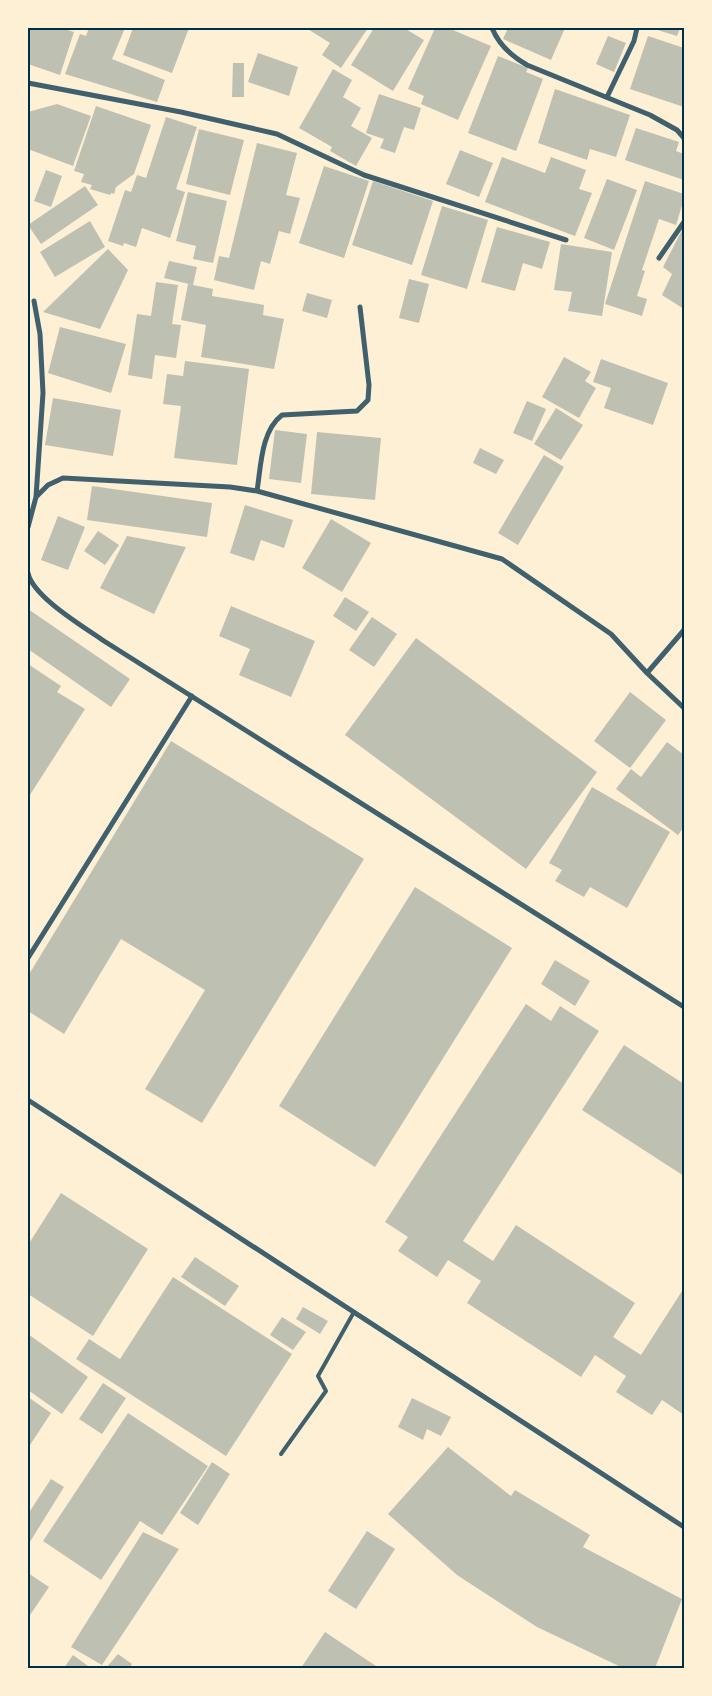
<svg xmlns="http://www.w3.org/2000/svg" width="712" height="1696" font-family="Ubuntu,sans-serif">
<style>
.building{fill:#bec0b2}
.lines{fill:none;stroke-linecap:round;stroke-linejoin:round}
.service{stroke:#3f606c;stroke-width:4}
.minor{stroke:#3f606c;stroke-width:5}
.neatline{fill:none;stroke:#003049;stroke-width:2}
</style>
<rect width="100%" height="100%" fill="#fdf0d5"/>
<path class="building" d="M 28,28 L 61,28 L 74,32 L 60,75 L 28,64 Z
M 89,28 L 125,28 L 112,59 L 165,80 L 157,102 L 65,74 L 80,34 L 86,36 Z
M 133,28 L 189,28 L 172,73 L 123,55 Z
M 306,28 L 368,28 L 341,68 L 322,55 L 330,43 Z
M 374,28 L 404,28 L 424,40 L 393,91 L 351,65 Z
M 435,28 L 448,28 L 491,46 L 458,120 L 421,104 L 424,96 L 408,89 Z
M 508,28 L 565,28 L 551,60 L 503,39 Z
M 651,28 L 680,28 L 677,36 Z
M 608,36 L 626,43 L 614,72 L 596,64 Z
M 648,36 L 684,48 L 684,107 L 630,89 Z
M 258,53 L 298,67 L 289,96 L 248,82 Z
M 498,56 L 528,68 L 526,72 L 543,79 L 516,151 L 468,133 Z
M 233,63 L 244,63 L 244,97 L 232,97 Z
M 333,69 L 352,80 L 343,97 L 361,108 L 351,126 L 372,138 L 356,166 L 330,151 L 332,147 L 299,128 Z
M 555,89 L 630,115 L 616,157 L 590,149 L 587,160 L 538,143 Z
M 379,94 L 421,108 L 414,130 L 404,127 L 395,153 L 380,148 L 384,139 L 366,133 Z
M 57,104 L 91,116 L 73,166 L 28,149 L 28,112 Z
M 96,106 L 151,125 L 134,174 L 116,187 L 114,194 L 111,193 L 110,195 L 90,189 L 92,185 L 81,182 L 84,174 L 74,171 Z
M 166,117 L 197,127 L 176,189 L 185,192 L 170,238 L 142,228 L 136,247 L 124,243 L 123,246 L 108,241 L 125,190 L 131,192 L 137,175 L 146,178 Z
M 636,128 L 679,142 L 676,151 L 684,154 L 684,180 L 625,160 Z
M 199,129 L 244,140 L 230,195 L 186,184 Z
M 257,143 L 297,153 L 286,195 L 300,198 L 290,234 L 279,231 L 270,264 L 261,261 L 254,290 L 214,280 L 219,256 L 229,258 Z
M 460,150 L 493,163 L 479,197 L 446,184 Z
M 502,157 L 545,173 L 551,157 L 586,170 L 579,189 L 592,193 L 575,236 L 485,202 Z
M 324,166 L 369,181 L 344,258 L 299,243 Z
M 46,170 L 62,176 L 51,207 L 34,201 Z
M 607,179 L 637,190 L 614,250 L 584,238 Z
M 373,181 L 433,201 L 412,265 L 352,245 Z
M 645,181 L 684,194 L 684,199 L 676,225 L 659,219 L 642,270 L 645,271 L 637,296 L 647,299 L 642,316 L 605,304 Z
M 85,186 L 98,205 L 41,244 L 28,225 Z
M 188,192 L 227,201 L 213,263 L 193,259 L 196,246 L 176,241 Z
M 442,206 L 488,220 L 467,289 L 421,275 Z
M 90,221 L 105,247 L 55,277 L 40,252 Z
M 497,227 L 550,242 L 542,269 L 523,263 L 515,291 L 481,282 Z
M 682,230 L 684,230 L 684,309 L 662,295 L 672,274 L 663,267 Z
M 561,244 L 612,252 L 602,316 L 568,311 L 572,292 L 554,290 Z
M 108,249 L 128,270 L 100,329 L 43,312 Z
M 169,261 L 197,267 L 193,285 L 164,278 Z
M 409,279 L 429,284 L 419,323 L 399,318 Z
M 156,282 L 178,285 L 172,324 L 181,325 L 176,358 L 155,355 L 152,379 L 128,375 L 137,314 L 151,316 Z
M 188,284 L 213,289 L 212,296 L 264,305 L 263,315 L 284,319 L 274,369 L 201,357 L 206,325 L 181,320 Z
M 307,293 L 332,300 L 327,318 L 302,311 Z
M 60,327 L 126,344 L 111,393 L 48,373 Z
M 564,357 L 591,372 L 585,381 L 596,388 L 579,418 L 542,397 Z
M 601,359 L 668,383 L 653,425 L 604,408 L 611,388 L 593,382 Z
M 185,361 L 249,369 L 237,465 L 174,458 L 181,406 L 163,404 L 167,374 L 183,376 Z
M 53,398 L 121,410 L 113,456 L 45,445 Z
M 527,401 L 546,409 L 532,441 L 513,433 Z
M 556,408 L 583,425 L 561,460 L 534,444 Z
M 275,430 L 307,434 L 301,483 L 269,479 Z
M 317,432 L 381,438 L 375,500 L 311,494 Z
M 480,448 L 504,460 L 496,474 L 473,463 Z
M 544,455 L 564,467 L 518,545 L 498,533 Z
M 92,486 L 212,503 L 207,537 L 87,520 Z
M 245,505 L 293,520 L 284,548 L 261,540 L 254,561 L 230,553 Z
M 58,516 L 85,527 L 68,570 L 41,560 Z
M 331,519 L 371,543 L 342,592 L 302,568 Z
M 98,531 L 119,545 L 105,565 L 84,551 Z
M 127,536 L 186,547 L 154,614 L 100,588 Z
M 345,597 L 369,612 L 356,631 L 333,616 Z
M 231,606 L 315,641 L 291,697 L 239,675 L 250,649 L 219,636 Z
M 28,609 L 130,679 L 111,707 L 28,649 Z
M 372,617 L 397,634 L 374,667 L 349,650 Z
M 416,638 L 597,772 L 526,869 L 345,735 Z
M 28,664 L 61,686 L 57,692 L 85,709 L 28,798 Z
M 630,692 L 666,720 L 630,768 L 594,741 Z
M 171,741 L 364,859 L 202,1123 L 145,1089 L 205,990 L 121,939 L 64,1034 L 28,1011 L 28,976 Z
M 667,742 L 684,755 L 684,827 L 678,835 L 616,789 L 631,769 L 641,777 Z
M 592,787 L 670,832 L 627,908 L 590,887 L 584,897 L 555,881 L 562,870 L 549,863 Z
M 415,887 L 512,948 L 375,1167 L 279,1106 Z
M 555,960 L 590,981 L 575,1006 L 541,984 Z
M 526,1004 L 551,1021 L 560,1006 L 599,1031 L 463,1241 L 493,1261 L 516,1225 L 635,1303 L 613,1337 L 641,1355 L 684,1288 L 684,1415 L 662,1400 L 652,1415 L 616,1392 L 626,1376 L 595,1355 L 581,1377 L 467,1303 L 481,1281 L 448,1260 L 437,1277 L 398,1251 L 408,1237 L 385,1222 Z
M 624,1045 L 684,1084 L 684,1176 L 582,1110 Z
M 61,1193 L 148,1249 L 93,1336 L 28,1294 L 28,1245 Z
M 195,1257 L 239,1286 L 225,1306 L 181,1277 Z
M 173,1277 L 292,1354 L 226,1456 L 76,1359 L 89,1339 L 120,1359 Z
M 303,1307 L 328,1321 L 320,1334 L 296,1319 Z
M 282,1317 L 306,1332 L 293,1350 L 270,1335 Z
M 28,1334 L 88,1377 L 62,1414 L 28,1390 Z
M 103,1383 L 126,1398 L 102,1434 L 79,1419 Z
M 28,1397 L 51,1413 L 28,1448 Z
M 412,1398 L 451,1417 L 441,1436 L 427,1429 L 423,1440 L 398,1427 Z
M 128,1413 L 208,1466 L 162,1535 L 140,1521 L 101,1580 L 43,1541 Z
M 448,1447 L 511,1496 L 515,1490 L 590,1535 L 583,1547 L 682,1599 L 655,1668 L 623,1668 L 537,1627 L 457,1575 L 388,1514 Z
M 212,1462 L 230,1474 L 198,1525 L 180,1513 Z
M 51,1479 L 64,1487 L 28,1545 L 28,1514 Z
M 367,1531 L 395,1549 L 356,1609 L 328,1591 Z
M 143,1532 L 179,1549 L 102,1665 L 71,1647 Z
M 28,1573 L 49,1587 L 28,1618 Z
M 325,1632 L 379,1668 L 301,1668 Z
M 118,1654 L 132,1664 L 129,1668 L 106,1668 Z
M 73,1655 L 88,1666 L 87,1668 L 64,1668 Z"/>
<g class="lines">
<path class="service" d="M 281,1454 L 326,1391 L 318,1376 L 354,1312"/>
<path class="minor" d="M 492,28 C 499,45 511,56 527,65 L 650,115 L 677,130 L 684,138
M 28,83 L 181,112 L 277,134 L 364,175 L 566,240
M 607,97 L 634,41 L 637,28
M 659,258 L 684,222
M 257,491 C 261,466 261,431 282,415 L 357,411 L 368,400 L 369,385 L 360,307
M 36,497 L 48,485 L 63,478 L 230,487 L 257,491 L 502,559 L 611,634 L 647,673 L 684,708
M 28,527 L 36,497 L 43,393 L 40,334 L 34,301
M 28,573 C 33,597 84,627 104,641 L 684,1007
M 647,673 L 684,630
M 28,958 L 192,696
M 28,1100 L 684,1527"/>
</g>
<rect width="712" height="1696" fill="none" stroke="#fdf0d5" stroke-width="58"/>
<rect x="29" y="29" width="654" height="1638" class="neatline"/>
</svg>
